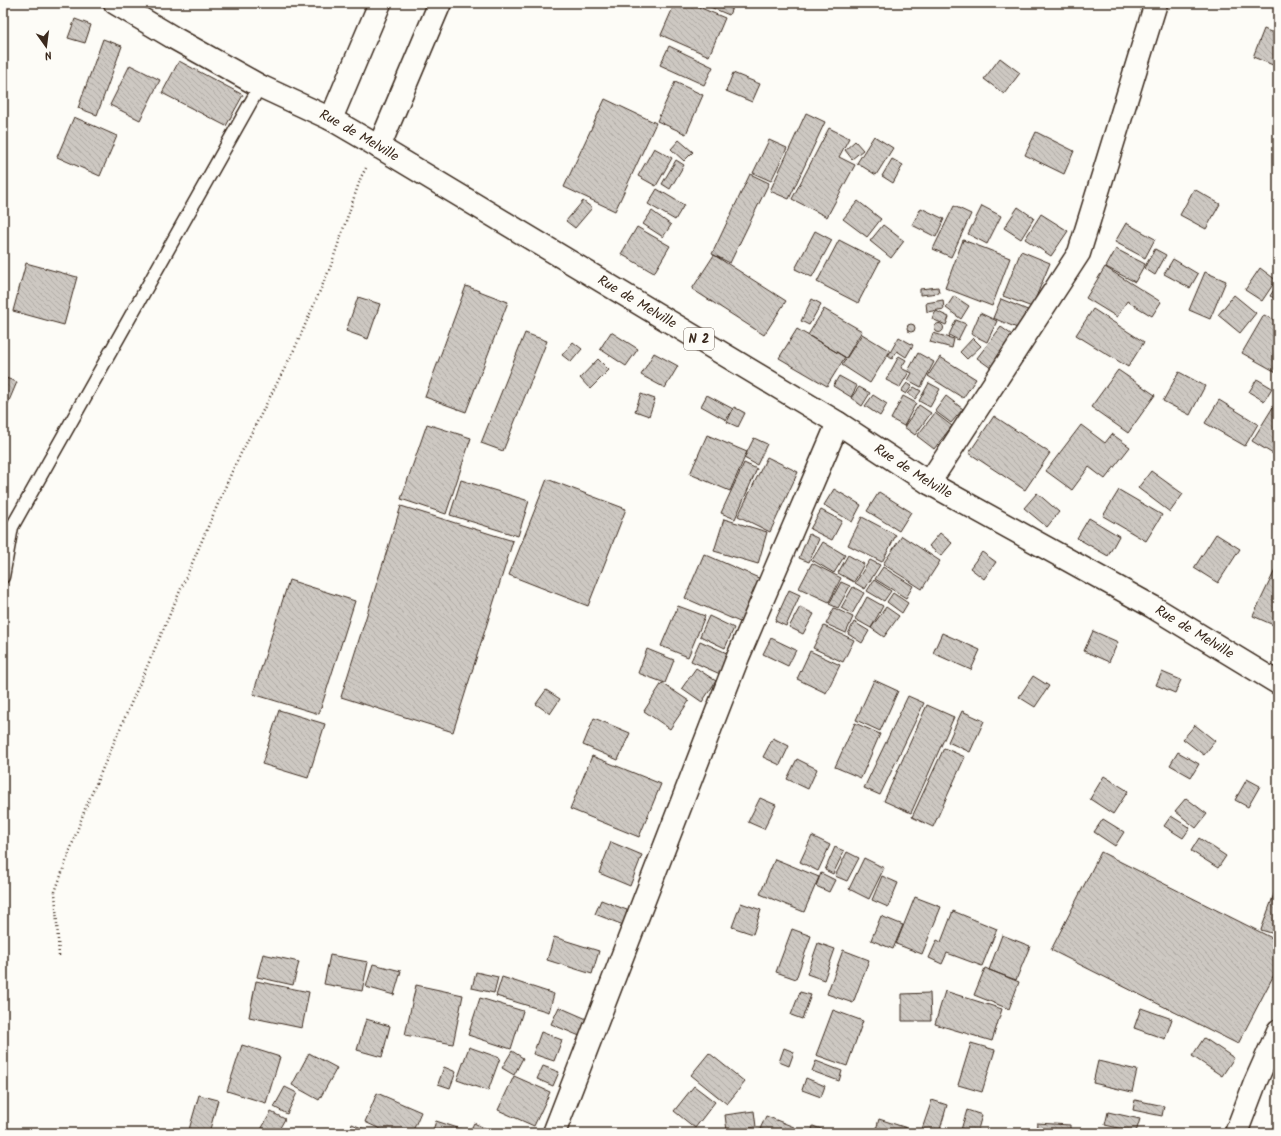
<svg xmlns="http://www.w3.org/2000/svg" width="1281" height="1136" font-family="Kalam,sans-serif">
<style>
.building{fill:url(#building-back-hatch);stroke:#3b2a1e}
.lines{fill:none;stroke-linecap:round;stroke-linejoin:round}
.service-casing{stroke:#3b2a1e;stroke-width:15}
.minor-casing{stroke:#3b2a1e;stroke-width:25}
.primary-casing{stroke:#3b2a1e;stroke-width:25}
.path{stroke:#3b2a1e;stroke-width:2.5;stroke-dasharray:1 3;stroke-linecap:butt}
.service{stroke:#fdfcf7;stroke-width:12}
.minor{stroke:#fdfcf7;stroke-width:22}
.primary{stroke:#fdfcf7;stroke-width:22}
.labels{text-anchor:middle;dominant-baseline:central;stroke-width:3.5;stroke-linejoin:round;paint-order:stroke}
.shield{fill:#fdfcf7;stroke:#75695f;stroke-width:1}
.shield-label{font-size:13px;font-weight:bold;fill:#3b2a1e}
.street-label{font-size:14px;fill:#3b2a1e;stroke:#fdfcf7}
</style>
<defs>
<pattern id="building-back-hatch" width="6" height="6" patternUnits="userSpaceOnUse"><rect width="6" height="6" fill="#cdc8c2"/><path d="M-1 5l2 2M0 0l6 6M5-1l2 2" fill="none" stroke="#b1aca6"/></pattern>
</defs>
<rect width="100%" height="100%" fill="#fdfcf7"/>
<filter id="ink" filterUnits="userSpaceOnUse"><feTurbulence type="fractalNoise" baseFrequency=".025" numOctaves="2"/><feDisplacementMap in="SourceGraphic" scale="8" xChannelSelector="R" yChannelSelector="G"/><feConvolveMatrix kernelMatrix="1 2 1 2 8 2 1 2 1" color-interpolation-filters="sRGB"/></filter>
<g filter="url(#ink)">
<path class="building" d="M 675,3 L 689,3 L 725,18 L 709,56 L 661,35 Z
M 701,3 L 734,3 L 729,15 Z
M 75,19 L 91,25 L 85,43 L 68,38 Z
M 1264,29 L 1278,35 L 1278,67 L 1253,57 Z
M 103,39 L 122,46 L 97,115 L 78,108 Z
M 669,46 L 713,67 L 704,85 L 660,65 Z
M 1000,58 L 1020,73 L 1004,94 L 984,79 Z
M 179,61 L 243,95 L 226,126 L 162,93 Z
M 130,65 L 160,80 L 140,120 L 110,105 Z
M 733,73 L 760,84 L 752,102 L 726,91 Z
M 675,82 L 703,95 L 686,134 L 657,121 Z
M 605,99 L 656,123 L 615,211 L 564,187 Z
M 806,113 L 825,122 L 789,199 L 770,191 Z
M 74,117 L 117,136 L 100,176 L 57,157 Z
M 829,128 L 849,138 L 839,157 L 855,165 L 827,217 L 792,199 Z
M 1036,132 L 1074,151 L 1064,174 L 1025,155 Z
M 874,136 L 893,148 L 876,175 L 857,163 Z
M 679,140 L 693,152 L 684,161 L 671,149 Z
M 769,140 L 787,148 L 771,181 L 753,173 Z
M 855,141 L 863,150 L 852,159 L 845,150 Z
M 654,148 L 672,158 L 656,186 L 638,176 Z
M 892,159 L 903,165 L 893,183 L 882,176 Z
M 676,160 L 684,165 L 670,189 L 662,184 Z
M 750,174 L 769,183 L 730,263 L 712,254 Z
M 657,189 L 684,205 L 675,220 L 648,204 Z
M 1194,189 L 1220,204 L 1206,229 L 1180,215 Z
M 583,201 L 592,208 L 575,228 L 566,221 Z
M 858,201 L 881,219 L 867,237 L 843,219 Z
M 954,206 L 971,214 L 951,257 L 933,249 Z
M 982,206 L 1001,216 L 987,244 L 968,234 Z
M 1018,207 L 1034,218 L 1021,239 L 1004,228 Z
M 921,208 L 944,219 L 936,237 L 912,225 Z
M 652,211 L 671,225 L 663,237 L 643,224 Z
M 1041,214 L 1068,231 L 1051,256 L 1025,239 Z
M 1126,223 L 1155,239 L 1145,258 L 1115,242 Z
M 883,225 L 904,241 L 891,258 L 870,241 Z
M 637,227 L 670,246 L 654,273 L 621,254 Z
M 815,231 L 832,240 L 812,277 L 795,269 Z
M 839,240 L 880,261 L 858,303 L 817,282 Z
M 963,240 L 1010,258 L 992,306 L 945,288 Z
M 1116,249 L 1145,264 L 1135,282 L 1106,267 Z
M 1155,249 L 1166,255 L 1155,275 L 1144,268 Z
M 1021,251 L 1050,263 L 1032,307 L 1003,296 Z
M 714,255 L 786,301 L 764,335 L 692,289 Z
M 1173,259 L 1198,274 L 1190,288 L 1164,274 Z
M 26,263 L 77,277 L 64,325 L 13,311 Z
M 1105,267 L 1161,302 L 1152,316 L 1127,301 L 1117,317 L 1086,298 Z
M 1260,268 L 1276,280 L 1262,301 L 1245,290 Z
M 1205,272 L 1226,281 L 1210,319 L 1189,310 Z
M 1278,283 L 1278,300 L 1270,296 Z
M 466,286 L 508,302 L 466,412 L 425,397 Z
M 938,287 L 939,293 L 920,295 L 920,289 Z
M 1234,295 L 1256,313 L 1240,333 L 1218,315 Z
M 954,296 L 969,306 L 961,319 L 946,308 Z
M 358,297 L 380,304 L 368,339 L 346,331 Z
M 812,299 L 821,304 L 809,325 L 801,321 Z
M 1001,299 L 1030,311 L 1022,330 L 993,318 Z
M 943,300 L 944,309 L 927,312 L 926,303 Z
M 824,309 L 862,331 L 846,358 L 808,335 Z
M 1093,309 L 1144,342 L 1128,367 L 1076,335 Z
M 936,311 L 949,317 L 946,325 L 932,319 Z
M 980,313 L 997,321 L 987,342 L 971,334 Z
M 1264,315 L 1278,322 L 1278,367 L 1276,372 L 1242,353 Z
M 956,320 L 966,324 L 958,340 L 949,335 Z
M934.5 328a4.5 4.5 0 1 1 9 0a4.5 4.5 0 1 1-9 0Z
M907 328a4 4 0 1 1 8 0a4 4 0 1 1-8 0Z
M 1001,327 L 1019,340 L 995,371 L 977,358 Z
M 797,329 L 845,357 L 827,386 L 779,358 Z
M 611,332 L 638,349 L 626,366 L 600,349 Z
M 525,333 L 547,341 L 503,451 L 481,443 Z
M 933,333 L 954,339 L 952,348 L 930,342 Z
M 862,334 L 890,351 L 870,383 L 842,365 Z
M 899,337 L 913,345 L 906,357 L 897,351 L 892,359 L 888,356 Z
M 973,338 L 981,346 L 967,359 L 960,352 Z
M 573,342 L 582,349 L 571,362 L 562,355 Z
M 654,353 L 678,366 L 665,388 L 641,375 Z
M 918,353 L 934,362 L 921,387 L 908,380 L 912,373 L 908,371 Z
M 899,356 L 906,360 L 901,368 L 909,372 L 900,387 L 886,380 Z
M 940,357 L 976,379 L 963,398 L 928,376 Z
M 598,359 L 609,370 L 590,389 L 580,378 Z
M 1118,370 L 1155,395 L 1128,433 L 1091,407 Z
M 1179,372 L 1205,386 L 1190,415 L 1163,401 Z
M 839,376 L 857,386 L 851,397 L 833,386 Z
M 3,377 L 17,382 L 3,415 Z
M 1257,379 L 1272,388 L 1264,401 L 1249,392 Z
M 907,383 L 912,386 L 906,394 L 901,391 Z
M 929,383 L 940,389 L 930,407 L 919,401 Z
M 859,387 L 870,393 L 862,406 L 851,398 Z
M 914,387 L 921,391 L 915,399 L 908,394 Z
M 641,394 L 655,399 L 649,416 L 635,411 Z
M 707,395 L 733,409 L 726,420 L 701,406 Z
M 873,395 L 887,404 L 880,416 L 865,406 Z
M 903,396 L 916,403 L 904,426 L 891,419 Z
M 946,396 L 963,409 L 951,423 L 935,411 Z
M 1278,399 L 1278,457 L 1252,441 Z
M 1219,400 L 1258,424 L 1245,446 L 1205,423 Z
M 919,405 L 931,413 L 915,435 L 904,427 Z
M 734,407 L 745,413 L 738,427 L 727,422 Z
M 935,413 L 952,426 L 934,449 L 917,436 Z
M 994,416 L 1050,453 L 1025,490 L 969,453 Z
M 427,424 L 471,438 L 446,514 L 401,499 Z
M 1081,425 L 1105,443 L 1112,434 L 1130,447 L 1105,479 L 1089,467 L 1072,490 L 1046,471 Z
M 707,435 L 747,452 L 730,491 L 690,474 Z
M 754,438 L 767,444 L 757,465 L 744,458 Z
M 767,457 L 798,472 L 770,532 L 738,516 Z
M 744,463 L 757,469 L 735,519 L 721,513 Z
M 1151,471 L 1183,494 L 1170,512 L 1138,488 Z
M 547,479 L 626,509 L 588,606 L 509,575 Z
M 461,480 L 529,501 L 518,536 L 450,515 Z
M 834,489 L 861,505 L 852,522 L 824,505 Z
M 1119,490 L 1162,515 L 1146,541 L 1103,516 Z
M 879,492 L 911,512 L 899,531 L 867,511 Z
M 1037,493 L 1059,512 L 1047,527 L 1024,508 Z
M 401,506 L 513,541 L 453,732 L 341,697 Z
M 821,510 L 842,521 L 832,540 L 810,529 Z
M 862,517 L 896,535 L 882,562 L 848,545 Z
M 1089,518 L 1119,536 L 1108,556 L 1077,538 Z
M 724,519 L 767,532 L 758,564 L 714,551 Z
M 940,533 L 952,543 L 941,556 L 929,546 Z
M 809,534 L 819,539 L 809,562 L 799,558 Z
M 1216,534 L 1240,549 L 1218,583 L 1194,568 Z
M 902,536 L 940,561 L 922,589 L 883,564 Z
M 823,542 L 845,555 L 834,573 L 812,560 Z
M 982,552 L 996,562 L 984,579 L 970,568 Z
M 704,554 L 761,579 L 742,623 L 685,598 Z
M 848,555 L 864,564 L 854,582 L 838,573 Z
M 870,560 L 880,565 L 865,589 L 855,583 Z
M 812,563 L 841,578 L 829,602 L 799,588 Z
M 883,567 L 913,586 L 906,598 L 875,579 Z
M 1276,568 L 1278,569 L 1278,627 L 1253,616 Z
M 289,580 L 355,601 L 319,714 L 253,694 Z
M 874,580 L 891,591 L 884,601 L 867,591 Z
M 841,582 L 850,586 L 838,608 L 829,604 Z
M 853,587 L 864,593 L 852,614 L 841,608 Z
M 789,590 L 800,595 L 786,626 L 775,621 Z
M 893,593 L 908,603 L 902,613 L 887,602 Z
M 867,597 L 883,606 L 871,628 L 855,619 Z
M 678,606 L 705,616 L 688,657 L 661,646 Z
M 800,607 L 814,614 L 803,634 L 789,627 Z
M 886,607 L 899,616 L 884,637 L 871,628 Z
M 834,608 L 853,617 L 846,633 L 826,624 Z
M 709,616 L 734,628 L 725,648 L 700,636 Z
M 854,622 L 869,631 L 862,643 L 848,634 Z
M 824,626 L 854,640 L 843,662 L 813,648 Z
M 1093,631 L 1118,642 L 1109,662 L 1084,651 Z
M 942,633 L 980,650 L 971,670 L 933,653 Z
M 771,638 L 796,650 L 788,666 L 763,654 Z
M 700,641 L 729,654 L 720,674 L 691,661 Z
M 647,649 L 674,660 L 665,683 L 638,673 Z
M 810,651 L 840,665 L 826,693 L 797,679 Z
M 696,668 L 716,681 L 702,702 L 682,688 Z
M 1162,672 L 1181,680 L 1175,693 L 1156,685 Z
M 1033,676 L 1049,686 L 1035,707 L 1019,697 Z
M 874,680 L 898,691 L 880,731 L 856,720 Z
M 662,683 L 689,701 L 670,729 L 644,711 Z
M 546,690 L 560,699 L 550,714 L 536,704 Z
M 908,696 L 924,703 L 880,795 L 864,788 Z
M 927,705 L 954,717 L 911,813 L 884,801 Z
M 279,710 L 325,724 L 308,778 L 262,764 Z
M 962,711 L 984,721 L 970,752 L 948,742 Z
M 594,718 L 630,733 L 618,760 L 583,745 Z
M 855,723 L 880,734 L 861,778 L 835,767 Z
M 1195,725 L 1215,741 L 1204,755 L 1183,739 Z
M 773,738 L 789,746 L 780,765 L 763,757 Z
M 944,748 L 965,757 L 933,827 L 912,817 Z
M 1178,752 L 1199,764 L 1191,777 L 1170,765 Z
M 592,756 L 661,784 L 639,837 L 570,809 Z
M 797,759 L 817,769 L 808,789 L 787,779 Z
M 1104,776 L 1128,791 L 1113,814 L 1090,799 Z
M 1247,779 L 1260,786 L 1248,807 L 1235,800 Z
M 760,798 L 776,805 L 764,829 L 748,822 Z
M 1186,798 L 1207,814 L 1196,828 L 1175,811 Z
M 1171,816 L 1190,828 L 1183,838 L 1164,826 Z
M 1103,819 L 1124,832 L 1115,846 L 1094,832 Z
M 812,836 L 830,845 L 818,871 L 800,862 Z
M 1199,838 L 1226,856 L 1218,868 L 1191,851 Z
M 611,842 L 642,855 L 630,886 L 599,873 Z
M 835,847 L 844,851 L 833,874 L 825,870 Z
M 847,852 L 859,858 L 847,881 L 835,876 Z
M 1101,852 L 1278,941 L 1278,967 L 1238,1044 L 1051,950 Z
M 864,858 L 884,868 L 869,899 L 849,889 Z
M 775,859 L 819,877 L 804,912 L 760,894 Z
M 821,873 L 835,880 L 829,892 L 816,886 Z
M 882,876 L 898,883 L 888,907 L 872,900 Z
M 1278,883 L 1278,935 L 1261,930 Z
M 915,897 L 941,907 L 922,954 L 896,944 Z
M 601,900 L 632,912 L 626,926 L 595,914 Z
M 741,903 L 761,910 L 753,934 L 732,927 Z
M 953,911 L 997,929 L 982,966 L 947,953 L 942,964 L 929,958 L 937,940 L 941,942 Z
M 881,916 L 903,925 L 893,949 L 871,940 Z
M 792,929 L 811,936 L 796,979 L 776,972 Z
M 1002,935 L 1030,946 L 1016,980 L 989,970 Z
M 554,937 L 599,951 L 592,974 L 547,960 Z
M 818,943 L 835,949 L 824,980 L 807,974 Z
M 843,950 L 869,960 L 853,1003 L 827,994 Z
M 263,954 L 299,962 L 293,985 L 257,977 Z
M 330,955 L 368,962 L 362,991 L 324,984 Z
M 373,964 L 401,971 L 394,995 L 366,987 Z
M 985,968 L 1019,982 L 1009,1009 L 974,995 Z
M 476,972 L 498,977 L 494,993 L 472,988 Z
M 502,977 L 554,994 L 549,1012 L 496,996 Z
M 256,981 L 309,992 L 302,1028 L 249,1017 Z
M 416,985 L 463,995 L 453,1044 L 405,1035 Z
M 945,991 L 1002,1009 L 992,1041 L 935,1024 Z
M 800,992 L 811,995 L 802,1019 L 791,1015 Z
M 930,993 L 931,1021 L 902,1021 L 902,994 Z
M 480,998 L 523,1011 L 511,1049 L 468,1035 Z
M 559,1007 L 589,1020 L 582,1037 L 551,1024 Z
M 1141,1008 L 1172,1019 L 1165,1039 L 1134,1028 Z
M 833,1010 L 863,1021 L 847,1066 L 816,1055 Z
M 366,1019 L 390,1026 L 382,1057 L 357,1050 Z
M 541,1032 L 562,1040 L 554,1061 L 533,1054 Z
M 1204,1038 L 1234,1058 L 1222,1076 L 1192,1056 Z
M 971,1043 L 995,1050 L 982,1092 L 958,1085 Z
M 242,1045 L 280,1057 L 266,1103 L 227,1091 Z
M 469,1047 L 500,1058 L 488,1091 L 457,1080 Z
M 784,1048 L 794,1052 L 789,1066 L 779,1062 Z
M 512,1051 L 523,1058 L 514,1075 L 502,1068 Z
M 309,1053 L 337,1068 L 319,1100 L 292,1085 Z
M 709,1053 L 745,1082 L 727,1104 L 691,1075 Z
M 816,1061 L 842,1071 L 839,1081 L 812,1071 Z
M 1098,1061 L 1137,1070 L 1132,1092 L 1093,1083 Z
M 543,1066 L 559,1072 L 553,1086 L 537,1079 Z
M 444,1067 L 456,1072 L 450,1088 L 438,1084 Z
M 514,1076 L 550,1092 L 534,1126 L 498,1110 Z
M 806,1078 L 825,1086 L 821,1097 L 802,1090 Z
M 694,1086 L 715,1102 L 695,1128 L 674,1111 Z
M 285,1087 L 297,1093 L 287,1114 L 274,1107 Z
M 377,1093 L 421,1112 L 412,1133 L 389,1133 L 365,1122 Z
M 199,1095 L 218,1100 L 209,1133 L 188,1133 Z
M 932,1100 L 947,1105 L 939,1133 L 922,1129 Z
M 1135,1100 L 1164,1106 L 1162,1116 L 1133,1110 Z
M 967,1110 L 982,1115 L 977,1133 L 960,1133 Z
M 754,1111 L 756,1127 L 727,1131 L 725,1115 Z
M 271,1112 L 285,1119 L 277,1133 L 259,1133 Z
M 1108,1112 L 1140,1119 L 1136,1132 L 1105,1125 Z
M 766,1116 L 794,1127 L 792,1133 L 771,1133 L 760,1129 Z
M 879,1119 L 907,1128 L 905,1133 L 875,1133 Z
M 436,1121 L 464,1130 L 463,1133 L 432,1133 Z
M 474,1123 L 494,1133 L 469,1133 Z
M 1037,1123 L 1070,1125 L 1070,1133 L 1036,1133 Z
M 352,1124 L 371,1132 L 371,1133 L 348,1133 Z
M 813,1126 L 832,1133 L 811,1133 Z"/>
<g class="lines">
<g class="service-casing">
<path id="service" d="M 3,577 L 12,527 L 260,86"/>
</g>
<g class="minor-casing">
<path id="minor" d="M 331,119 L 380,3
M 379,147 L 440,3
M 929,483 L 1079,253 L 1156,3
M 554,1133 L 738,657 L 838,423
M 1236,1133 L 1255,1083 L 1278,1031"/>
</g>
<g class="primary-casing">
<g id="primary">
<path id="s1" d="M 115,3 L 174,38 L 260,86 L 331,119 L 379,147 L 838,423 L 929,483 L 1153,607 L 1278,683"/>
</g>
</g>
<path class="path" d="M 59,956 L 55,892 L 85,809 L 234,467 L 295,348 L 330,268 L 361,177 L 366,168"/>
<use href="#service" class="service"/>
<use href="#minor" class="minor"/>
<use href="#primary" class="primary"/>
</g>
</g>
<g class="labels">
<rect class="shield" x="684" y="328" width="30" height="22" rx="3"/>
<g class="shield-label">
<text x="699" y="339">N 2</text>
</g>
<g class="street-label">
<text stroke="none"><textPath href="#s1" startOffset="278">Rue de Melville</textPath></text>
<text stroke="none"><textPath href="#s1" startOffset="602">Rue de Melville</textPath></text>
<text stroke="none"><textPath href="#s1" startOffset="926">Rue de Melville</textPath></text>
<text stroke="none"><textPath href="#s1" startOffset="1250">Rue de Melville</textPath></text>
</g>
</g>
<rect width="1281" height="1136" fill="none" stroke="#fdfcf7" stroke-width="16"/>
<rect x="8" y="8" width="1265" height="1120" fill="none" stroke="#3b2a1e" stroke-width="1.5" filter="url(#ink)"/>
<g transform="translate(46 46) rotate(166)" stroke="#fdfcf7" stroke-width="3" paint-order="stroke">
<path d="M0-3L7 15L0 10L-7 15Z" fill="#3b2a1e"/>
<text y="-6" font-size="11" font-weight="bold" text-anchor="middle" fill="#3b2a1e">N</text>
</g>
</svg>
